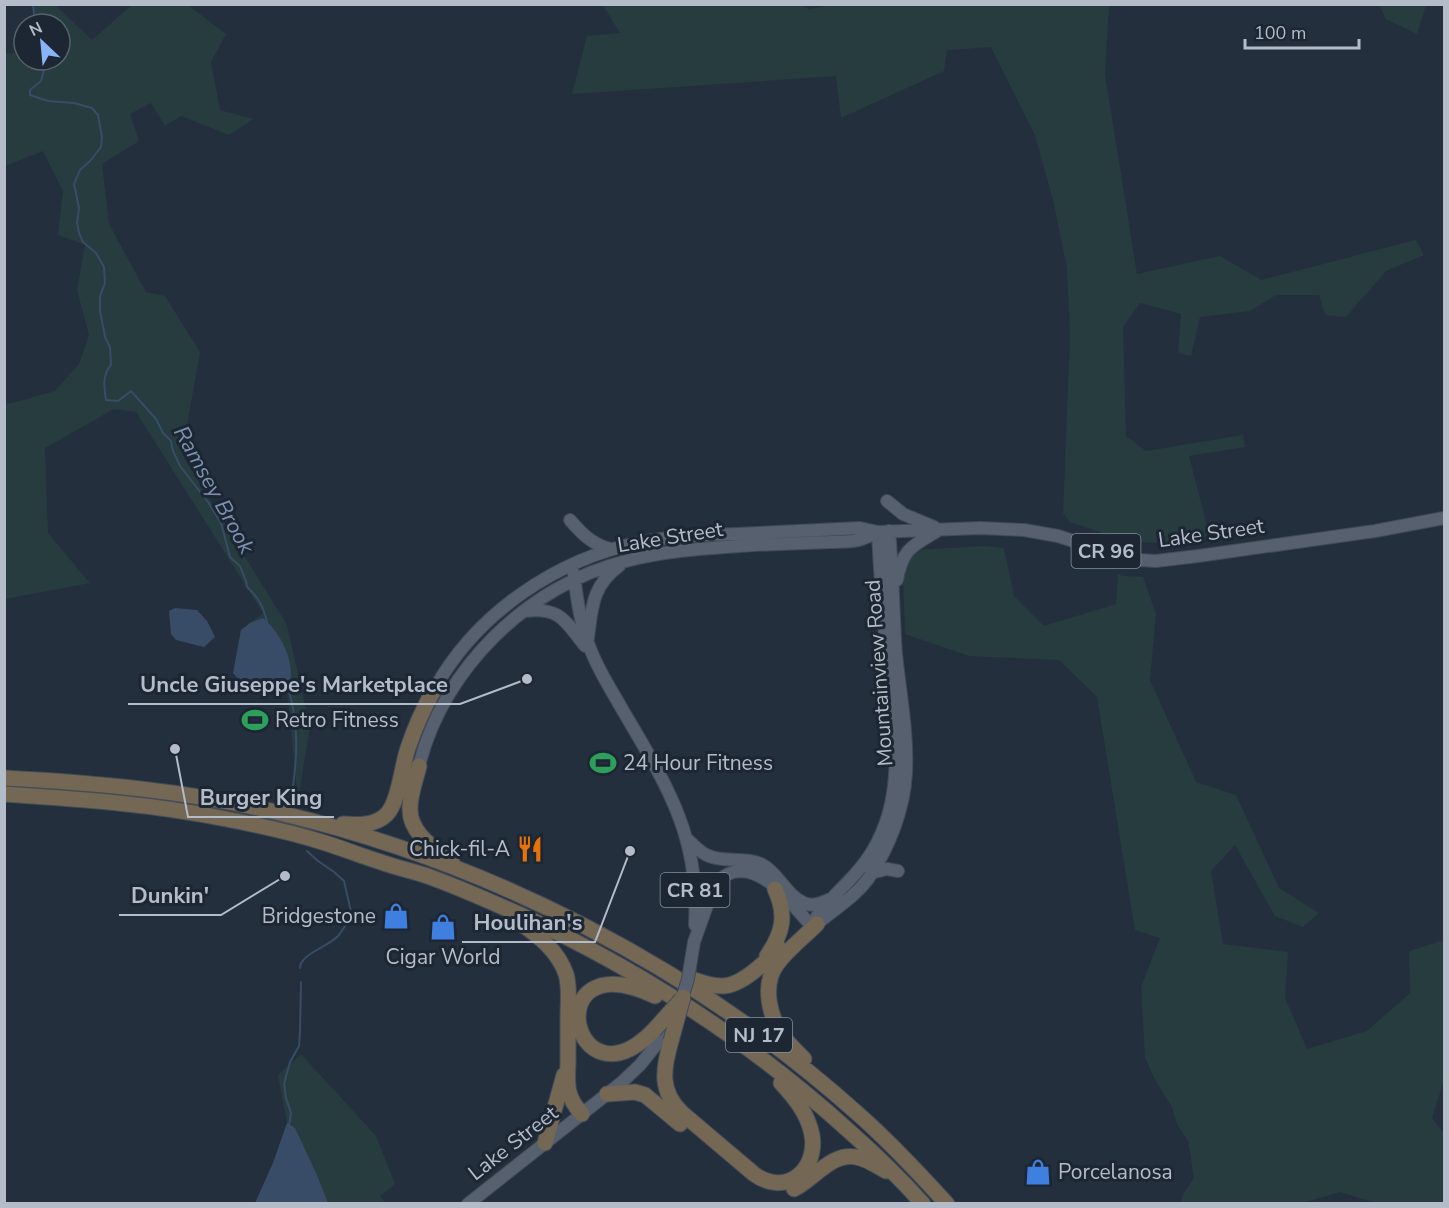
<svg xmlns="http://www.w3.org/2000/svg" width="1449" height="1208" font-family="'Nunito Sans',sans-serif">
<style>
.green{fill:#263c3f}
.water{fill:#394c67}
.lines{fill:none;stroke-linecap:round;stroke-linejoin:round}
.stream{stroke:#394c67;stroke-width:2}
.major-casing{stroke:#414a57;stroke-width:14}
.highway-casing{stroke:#434c59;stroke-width:17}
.major{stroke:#56606e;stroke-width:12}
.highway{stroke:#746855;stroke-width:15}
.major-bridge-casing{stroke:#414a57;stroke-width:14;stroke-linecap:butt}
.highway-bridge-casing{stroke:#434c59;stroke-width:17;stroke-linecap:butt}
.major-bridge{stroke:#56606e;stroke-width:12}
.highway-bridge{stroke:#746855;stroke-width:15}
.labels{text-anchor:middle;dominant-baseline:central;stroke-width:6;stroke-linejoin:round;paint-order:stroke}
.shield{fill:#1d2633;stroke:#878f9c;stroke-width:1.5}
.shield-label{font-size:20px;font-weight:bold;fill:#b4bcc9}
.street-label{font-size:21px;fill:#b4bcc9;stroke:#1d2633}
.poi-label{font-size:21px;fill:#b4bcc9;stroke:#1d2633;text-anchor:start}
.water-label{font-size:22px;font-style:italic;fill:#7c92b1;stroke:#1d2633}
.leader{fill:none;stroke:#b4bcc9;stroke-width:2}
.callout-dot{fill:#b4bcc9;stroke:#1d2633;stroke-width:2}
.callout-label{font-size:22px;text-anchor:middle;font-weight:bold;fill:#b4bcc9;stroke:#1d2633;stroke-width:6;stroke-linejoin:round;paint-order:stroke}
</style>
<rect width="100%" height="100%" fill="#242f3e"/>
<path class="green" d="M 133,4 L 188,5 L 226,34 L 211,62 L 220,110 L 253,119 L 229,135 L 181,116 L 165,126 L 151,103 L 130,114 L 139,141 L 102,164 L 109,224 L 146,292 L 165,296 L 200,352 L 182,454 L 287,625 L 310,727 L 298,800 L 287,690 L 245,687 L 233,673 L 241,630 L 263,613 L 136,412 L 114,409 L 45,448 L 48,533 L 90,583 L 5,599 L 4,535 L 6,522 L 4,522 L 5,405 L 55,391 L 79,364 L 89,335 L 77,290 L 85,245 L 58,235 L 63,191 L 43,151 L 5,166 L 5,54 L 24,52 L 24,60 L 60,60 L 60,24 L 32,24 L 35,5 L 55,5 L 92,40 Z
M 800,5 L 810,9 L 837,4 L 1109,5 L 1105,75 L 1137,274 L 1220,256 L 1261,280 L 1416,240 L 1424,255 L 1386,271 L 1346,317 L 1325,315 L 1319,295 L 1276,295 L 1250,311 L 1200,317 L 1191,356 L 1178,353 L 1181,314 L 1140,303 L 1123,327 L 1126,436 L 1146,451 L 1243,435 L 1245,447 L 1189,456 L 1210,537 L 1168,543 L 1130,542 L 1070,522 L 1063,513 L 1070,336 L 1067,268 L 1053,200 L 1035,135 L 991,47 L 947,50 L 944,71 L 841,118 L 836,76 L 572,94 L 587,36 L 620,33 L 603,5 Z
M 1379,5 L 1426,5 L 1417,34 L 1386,19 Z
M 985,546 L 1004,548 L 1014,596 L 1044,626 L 1116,604 L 1118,574 L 1123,576 L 1143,577 L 1156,614 L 1150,680 L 1196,782 L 1236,795 L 1279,888 L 1319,913 L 1303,927 L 1275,916 L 1235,845 L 1211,871 L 1223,944 L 1288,952 L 1285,998 L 1307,1049 L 1367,1031 L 1410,993 L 1409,951 L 1444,940 L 1444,1080 L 1432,1118 L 1444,1133 L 1444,1203 L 1376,1203 L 1340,1192 L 1303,1203 L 1181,1203 L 1183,1194 L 1194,1178 L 1188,1141 L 1177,1124 L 1172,1107 L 1154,1078 L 1145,1057 L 1141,987 L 1160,938 L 1135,930 L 1097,697 L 1059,660 L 969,656 L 905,634 L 903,574 L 915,550 Z
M 301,1054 L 376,1136 L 395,1184 L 380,1196 L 385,1203 L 255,1204 L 273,1163 L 287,1123 L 278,1075 Z"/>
<path class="water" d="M 175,608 L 197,610 L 207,621 L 215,637 L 204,647 L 176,640 L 171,634 L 169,611 Z
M 263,618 C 279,632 291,653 291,675 C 291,680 289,685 287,690 L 245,687 L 233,673 L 241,630 L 250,623 Z
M 287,1123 L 295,1128 L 317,1175 L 328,1203 L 255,1203 L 273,1163 Z"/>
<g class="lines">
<path class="stream" d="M 33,4 L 35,24
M 35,60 L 35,62 L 44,70 L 41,81 L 30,90 L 30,95 L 48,101 L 74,103 L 92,108 L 98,115 L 102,137 L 101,147 L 90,161 L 80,170 L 74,184 L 79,208 L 77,223 L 79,233 L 83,242 L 96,253 L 104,267 L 105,283 L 100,296 L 100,311 L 105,337 L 110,347 L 111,365 C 102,375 104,387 106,400 L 118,401 L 131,391 L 156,419 L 163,433 L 171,441 L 173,451 L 180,466 L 208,502 L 221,523 L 230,557 L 240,566 L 246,581 L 247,587 C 259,598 263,606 267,622
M 288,688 C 300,725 297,762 291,800
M 300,968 C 300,954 328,947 338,936 C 343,930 347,922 352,916 L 344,881 L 334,872 L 318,861 L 307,851
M 289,1126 L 291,1113 L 286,1098 L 284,1084 L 290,1062 L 299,1046 L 300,1032 L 301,982"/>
<g class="major-casing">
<path id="major" d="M 887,501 L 903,514 L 934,527
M 570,520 C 582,534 593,545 611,549
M 574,574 C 577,601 581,628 592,653 C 600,673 612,691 622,709 C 666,784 700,835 695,925
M 897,580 C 903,547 913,546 939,530
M 525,611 C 561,607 565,621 585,646
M 588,638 C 592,607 592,586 619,566
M 435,688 C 478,612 557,559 641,542 C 672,536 705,535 737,534 C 778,532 819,530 860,528 L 878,532 L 980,528 L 1024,530 L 1058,536 L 1123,557 L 1139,560 L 1156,561 L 1198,556 L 1375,531 L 1444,518
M 419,766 C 443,668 529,585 626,561 C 667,550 711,548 753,545 C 778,544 804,543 830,542 C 840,541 852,543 862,539 C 867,537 873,534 878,532
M 687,839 C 694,845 700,853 709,856 C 726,863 746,856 763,865 C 779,874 786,895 804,903 C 813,907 822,903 830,899
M 871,873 L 887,869 L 898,871
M 817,916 C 824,909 829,902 835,895 C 849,881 863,867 873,850 C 906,795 895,732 888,672 C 884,626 880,578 878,532
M 694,942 L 713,889 C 717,881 725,874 734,872 C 764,865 791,904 809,923 L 817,924 C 834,909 854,898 868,879 C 889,848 904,810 906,773 C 908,733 900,693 896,654 C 893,613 893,572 889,531
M 468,1204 L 621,1083 L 640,1065 L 664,1035"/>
</g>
<g class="highway-casing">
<path id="highway" d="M 419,766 C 416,779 410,794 410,808 C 409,833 434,848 452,862
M 4,778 C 97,783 189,791 280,813 C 491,863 695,968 857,1113 C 889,1141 918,1172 947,1204
M 4,794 C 79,799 153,804 226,819 C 258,825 291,832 322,842 C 342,848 361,856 381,862 C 397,868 414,871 430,877 C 461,888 491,902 521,915 C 640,970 752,1043 849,1131 C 875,1154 900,1178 923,1204
M 343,824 C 358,825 375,826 387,814 C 399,801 402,765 408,748 C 415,727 424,707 435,688
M 520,923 C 539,936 558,951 566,974 C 570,987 568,1002 568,1016 C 568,1031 568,1047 568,1062 C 567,1085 566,1097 582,1114
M 767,956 C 783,933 787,915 775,889
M 689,978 C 720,990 732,990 758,968 C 765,962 773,956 780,949
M 654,1030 C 572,1115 535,939 655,996
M 671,1041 C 663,1069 659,1091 682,1113 L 754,1174 C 785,1197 818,1171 812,1135 C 808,1114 795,1098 781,1083
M 804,1059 C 798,1053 791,1046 785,1039 C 770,1019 761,986 777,964 C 788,949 804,937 817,924
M 607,1094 L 635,1092 L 645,1095 L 680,1124
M 545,1143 L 564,1075
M 794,1189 C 814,1179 832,1152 856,1157 C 867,1159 877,1166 886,1171"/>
</g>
<use href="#major" class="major"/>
<use href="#highway" class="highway"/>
<g class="major-bridge-casing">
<path id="major-bridge" d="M 680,1005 L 688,979 L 694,942"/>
</g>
<g class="highway-bridge-casing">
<path id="highway-bridge" d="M 654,1030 L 681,1000
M 671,1041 L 683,997"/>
</g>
<use href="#major-bridge" class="major-bridge"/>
<use href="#highway-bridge" class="highway-bridge"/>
</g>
<defs>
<g id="stadium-bare" transform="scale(2.07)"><path d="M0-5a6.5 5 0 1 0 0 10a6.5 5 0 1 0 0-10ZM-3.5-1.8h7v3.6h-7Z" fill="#2e9e5b" stroke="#1d2633" stroke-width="2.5" paint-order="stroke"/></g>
<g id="restaurant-bare" transform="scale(2.07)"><path d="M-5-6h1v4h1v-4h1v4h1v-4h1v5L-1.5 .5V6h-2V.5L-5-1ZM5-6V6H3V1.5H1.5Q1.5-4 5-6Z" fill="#e8710a" stroke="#1d2633" stroke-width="2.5" paint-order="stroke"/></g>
<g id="shop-bare" transform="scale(2.07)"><path d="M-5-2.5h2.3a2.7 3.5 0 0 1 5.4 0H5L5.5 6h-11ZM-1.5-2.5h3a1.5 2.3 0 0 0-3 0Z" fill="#3f7fe0" stroke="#1d2633" stroke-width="2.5" paint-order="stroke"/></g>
</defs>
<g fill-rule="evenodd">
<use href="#stadium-bare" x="255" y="720"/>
<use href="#stadium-bare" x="603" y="763"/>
<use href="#restaurant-bare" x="530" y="849"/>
<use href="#shop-bare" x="396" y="916"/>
<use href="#shop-bare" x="443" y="927"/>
<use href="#shop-bare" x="1038" y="1172"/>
</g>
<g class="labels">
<g class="shield">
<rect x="1071.5" y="534" width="69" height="34" rx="4.5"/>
<rect x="660.5" y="873" width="69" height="34" rx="4.5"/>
<rect x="726" y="1018" width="66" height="34" rx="4.5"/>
</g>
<g class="shield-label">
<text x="1106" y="551">CR 96</text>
<text x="695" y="890">CR 81</text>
<text x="759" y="1035">NJ 17</text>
</g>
<g class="street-label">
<text transform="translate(1211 533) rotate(-8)">Lake Street</text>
<text transform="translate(670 537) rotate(-9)">Lake Street</text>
<text transform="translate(879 673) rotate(-94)">Mountainview Road</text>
<text transform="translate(513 1143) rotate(-38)">Lake Street</text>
</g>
<g class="poi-label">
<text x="275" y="720">Retro Fitness</text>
<text x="623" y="763">24 Hour Fitness</text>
<text x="510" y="849" text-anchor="end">Chick-fil-A</text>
<text x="376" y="916" text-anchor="end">Bridgestone</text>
<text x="443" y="957" text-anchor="middle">Cigar World</text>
<text x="1058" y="1172">Porcelanosa</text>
</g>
<g class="water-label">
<text transform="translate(214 490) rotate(61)">Ramsey Brook</text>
</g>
</g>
<path class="leader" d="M527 679L460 704H128M175 749L188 817H334M285 876L221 915H119M630 851L595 942H462"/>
<g class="callout-dot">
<circle cx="527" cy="679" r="6"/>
<circle cx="175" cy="749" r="6"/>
<circle cx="285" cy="876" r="6"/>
<circle cx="630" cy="851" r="6"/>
</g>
<g class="callout-label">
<text x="294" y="692">Uncle Giuseppe's Marketplace</text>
<text x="261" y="805">Burger King</text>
<text x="170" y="903">Dunkin'</text>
<text x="528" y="930">Houlihan's</text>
</g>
<rect width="1449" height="1208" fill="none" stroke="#b4bcc9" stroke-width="12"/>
<g transform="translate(42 42) rotate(334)"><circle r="28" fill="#1d2633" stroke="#59626f" stroke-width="1.5"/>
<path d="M0-4.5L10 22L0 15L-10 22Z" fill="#8ab4f8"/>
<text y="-9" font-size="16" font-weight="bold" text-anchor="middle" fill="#b4bcc9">N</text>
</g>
<path d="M1245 39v9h114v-9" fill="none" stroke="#b4bcc9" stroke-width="3"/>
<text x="1254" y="39" font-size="18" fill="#b4bcc9" stroke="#1d2633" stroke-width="4.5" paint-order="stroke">100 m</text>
</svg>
